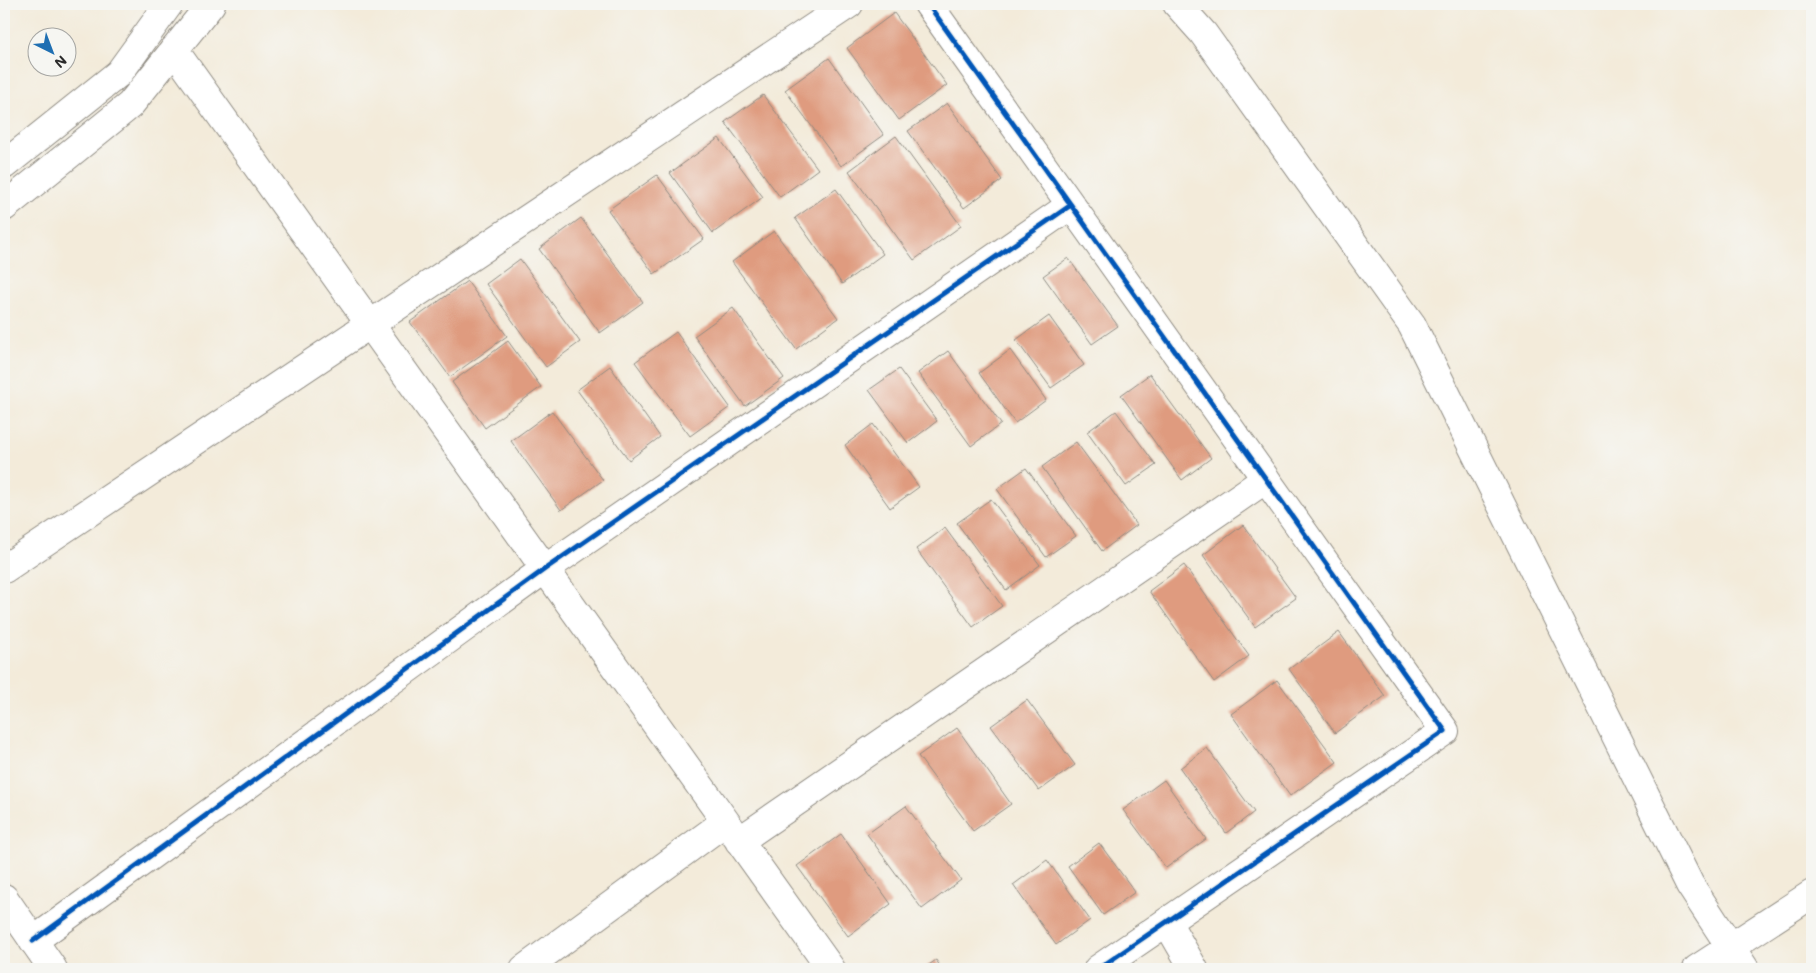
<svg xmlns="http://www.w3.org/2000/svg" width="1816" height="973" font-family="Mali,sans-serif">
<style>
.building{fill:#df9b7f}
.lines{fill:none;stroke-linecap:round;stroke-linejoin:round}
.minor-casing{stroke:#8f8b82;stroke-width:30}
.major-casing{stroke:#8f8b82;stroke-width:30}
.minor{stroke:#fff;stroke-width:28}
.major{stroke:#fff;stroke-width:28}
.cycleway-casing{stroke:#f6f6f2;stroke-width:8}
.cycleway{stroke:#0057b8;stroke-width:5}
</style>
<rect width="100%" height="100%" fill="#f6f6f2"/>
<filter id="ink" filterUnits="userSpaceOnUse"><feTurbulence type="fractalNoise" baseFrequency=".02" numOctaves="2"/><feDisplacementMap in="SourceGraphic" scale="10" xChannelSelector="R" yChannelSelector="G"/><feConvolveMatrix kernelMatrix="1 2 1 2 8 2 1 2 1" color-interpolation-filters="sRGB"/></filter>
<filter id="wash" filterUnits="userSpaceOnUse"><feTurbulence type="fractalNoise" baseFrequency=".0096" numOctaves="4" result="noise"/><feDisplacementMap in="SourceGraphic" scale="20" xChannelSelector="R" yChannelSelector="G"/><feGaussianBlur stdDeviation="1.12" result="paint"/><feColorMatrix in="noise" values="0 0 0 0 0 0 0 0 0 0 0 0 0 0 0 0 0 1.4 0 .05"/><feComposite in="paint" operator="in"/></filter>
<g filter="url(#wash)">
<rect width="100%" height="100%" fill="#f3ebda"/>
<g id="blocks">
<path class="building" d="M 894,13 L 947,85 L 899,120 L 847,48 Z
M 829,58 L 884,135 L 841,166 L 785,90 Z
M 763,95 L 818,169 L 780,197 L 725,122 Z
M 947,103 L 1002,180 L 964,208 L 908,131 Z
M 896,136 L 961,226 L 914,260 L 849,171 Z
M 719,138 L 763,197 L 713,233 L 670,173 Z
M 657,175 L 704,239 L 654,274 L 608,210 Z
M 836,189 L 883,254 L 842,284 L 795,218 Z
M 581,218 L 643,302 L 600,333 L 539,249 Z
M 774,231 L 838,318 L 796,349 L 732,262 Z
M 1068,258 L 1118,326 L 1092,344 L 1043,276 Z
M 520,259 L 580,342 L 546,367 L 486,284 Z
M 467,281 L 507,336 L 450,377 L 410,322 Z
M 733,308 L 784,378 L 745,406 L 694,336 Z
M 1049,316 L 1084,365 L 1051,388 L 1016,340 Z
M 676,332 L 730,407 L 690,436 L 635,362 Z
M 508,341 L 541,387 L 485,428 L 452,382 Z
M 1010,350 L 1046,400 L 1015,423 L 979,373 Z
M 948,351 L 1001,424 L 971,446 L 918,373 Z
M 610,366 L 660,437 L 629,460 L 577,390 Z
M 899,369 L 937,421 L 908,443 L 869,390 Z
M 1150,374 L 1211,458 L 1182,480 L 1121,395 Z
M 552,411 L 603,480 L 561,510 L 511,441 Z
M 1116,411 L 1156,465 L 1126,486 L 1087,432 Z
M 873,424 L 919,487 L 890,508 L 845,445 Z
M 1076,442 L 1137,525 L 1102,551 L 1042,467 Z
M 1026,468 L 1076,536 L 1046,557 L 997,489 Z
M 991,499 L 1040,565 L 1006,590 L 957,523 Z
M 1243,525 L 1296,598 L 1255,627 L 1203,555 Z
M 945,528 L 1002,606 L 973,627 L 916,549 Z
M 1184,565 L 1249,656 L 1214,682 L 1149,591 Z
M 1339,632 L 1385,696 L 1335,733 L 1289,669 Z
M 1277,680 L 1337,762 L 1290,796 L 1231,714 Z
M 1027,700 L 1075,765 L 1039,791 L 991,726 Z
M 957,728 L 1011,804 L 973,831 L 918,756 Z
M 1207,748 L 1254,812 L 1226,833 L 1180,768 Z
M 1164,780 L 1206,839 L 1166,868 L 1123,810 Z
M 906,806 L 961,880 L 922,909 L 867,834 Z
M 841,834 L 891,904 L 848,936 L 797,866 Z
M 1099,843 L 1135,892 L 1103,915 L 1068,866 Z
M 1047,860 L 1090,920 L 1056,945 L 1013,885 Z
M 936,960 L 942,969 L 923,969 Z"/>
</g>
</g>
<g filter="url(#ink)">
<use href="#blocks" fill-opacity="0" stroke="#8f8b82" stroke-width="1"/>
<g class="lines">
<g class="minor-casing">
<path id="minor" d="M 928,4 L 1445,731 L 1098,969
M 1177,4 L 1203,33 L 1412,325 L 1690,885 L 1745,969
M 174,50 L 831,969
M 4,569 L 849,4
M 739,841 L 1266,479
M 1167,922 L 1194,969
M 33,941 L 545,569 L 1071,205
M 524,969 L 725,822
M 1697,969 L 1812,894"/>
</g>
<g class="major-casing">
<path id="major" d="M 4,165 L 119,73 L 169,4
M 4,207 L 130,105 L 211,4
M 4,898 L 53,969"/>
</g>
<use href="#minor" class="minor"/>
<use href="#major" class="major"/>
<g class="cycleway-casing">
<path id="cycleway" d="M 928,4 L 1445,731 L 1098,969
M 33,941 L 545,569 L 1071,205"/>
</g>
<use href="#cycleway" class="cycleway"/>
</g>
</g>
<rect width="1816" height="973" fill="none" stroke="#f6f6f2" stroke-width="20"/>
<g transform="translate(52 52) rotate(138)"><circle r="24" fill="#f6f6f2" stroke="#a5a5a2"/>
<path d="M0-4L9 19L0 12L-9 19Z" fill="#1f6fb2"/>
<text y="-8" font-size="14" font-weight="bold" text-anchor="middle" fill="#2b2b2b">N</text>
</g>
</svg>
